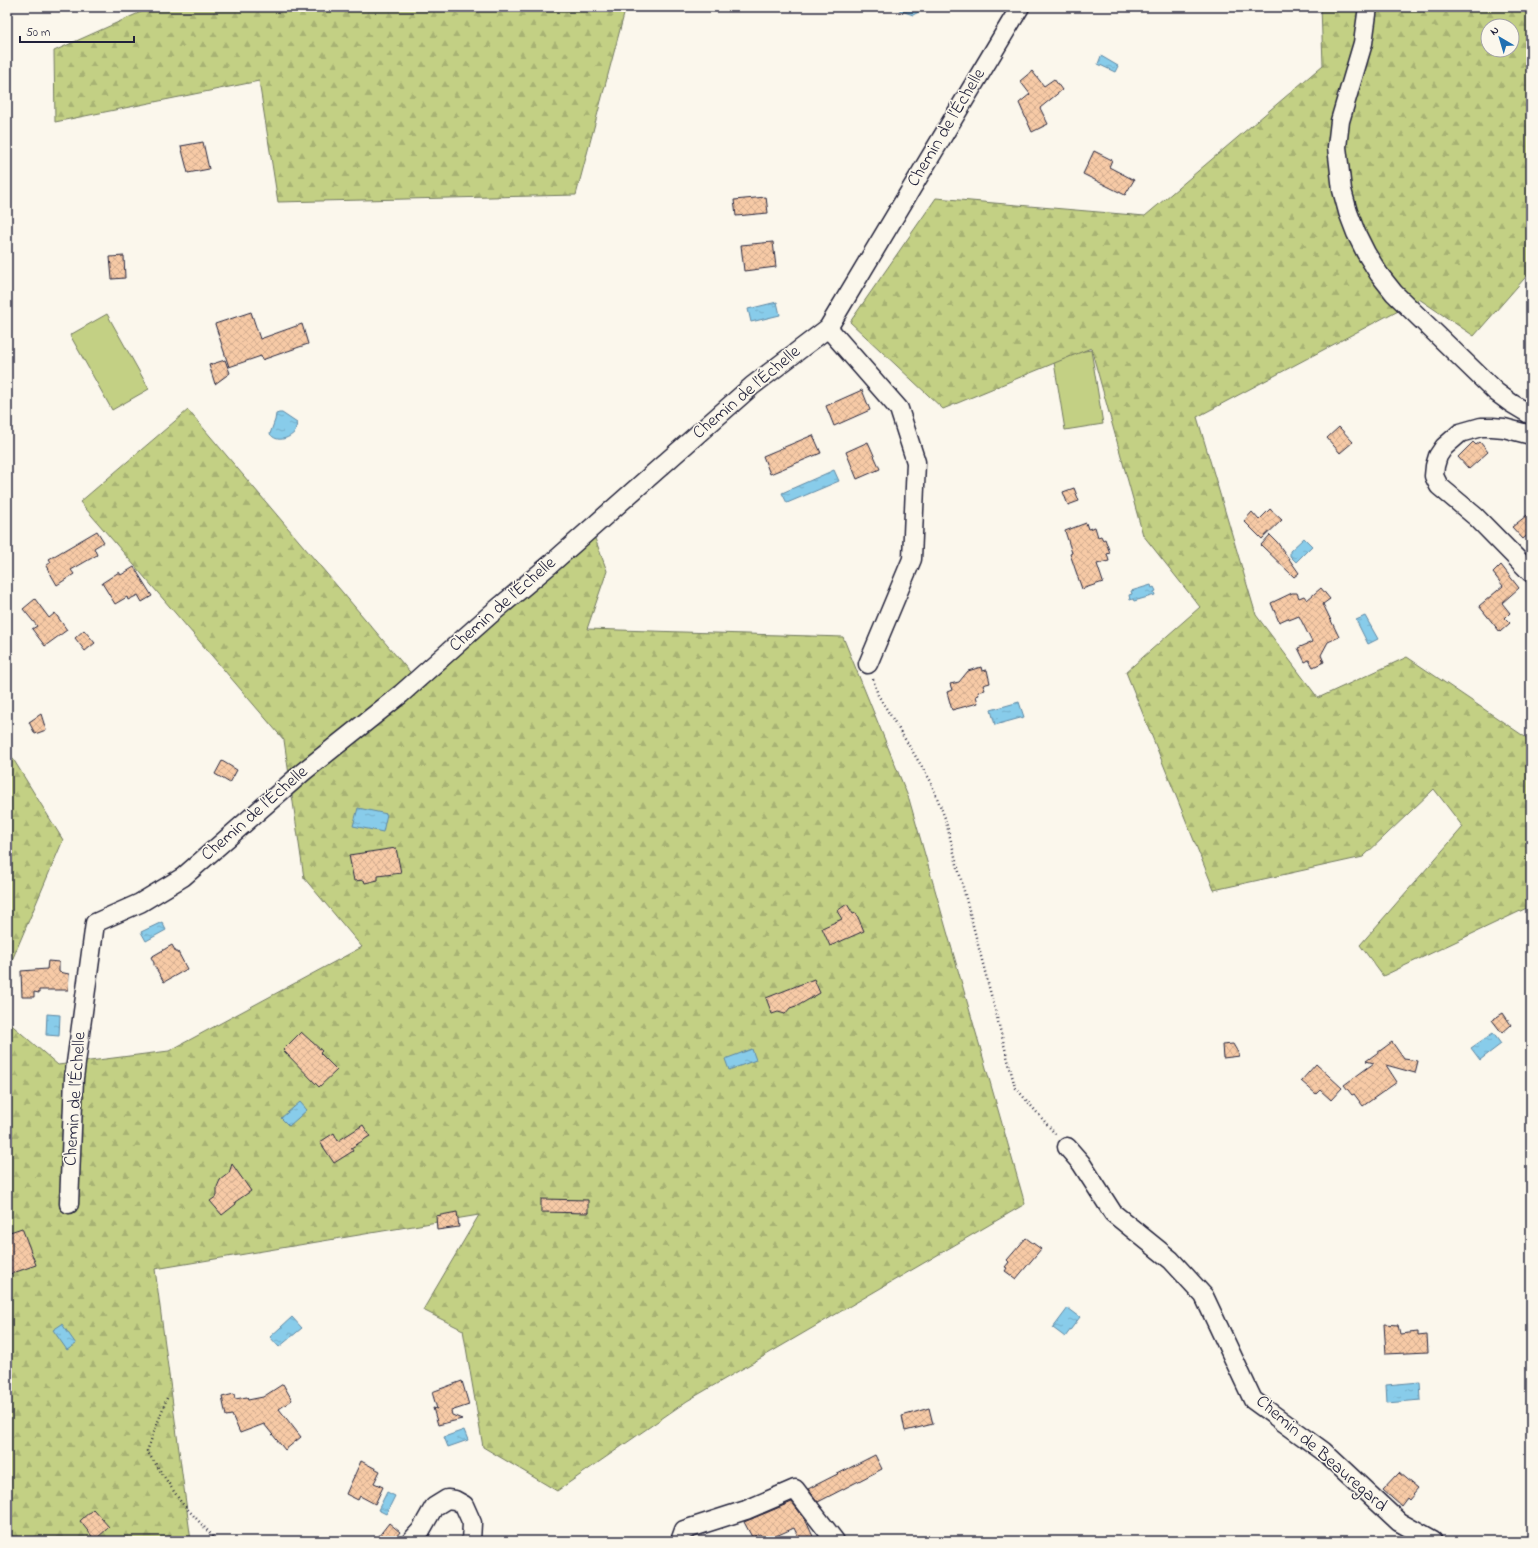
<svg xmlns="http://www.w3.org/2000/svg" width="1538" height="1548" font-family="'Indie Flower',sans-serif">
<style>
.green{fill:#c3d084;stroke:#727960}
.forest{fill:url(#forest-firs);stroke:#727960;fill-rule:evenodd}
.water{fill:url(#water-ripples);stroke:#5f88a4}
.building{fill:url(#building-cross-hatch);stroke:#22223b}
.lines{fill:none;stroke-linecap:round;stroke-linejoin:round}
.minor-casing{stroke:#22223b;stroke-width:21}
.path{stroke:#22223b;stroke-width:2.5;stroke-dasharray:1 3;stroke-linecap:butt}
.minor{stroke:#fbf7ec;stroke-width:18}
.labels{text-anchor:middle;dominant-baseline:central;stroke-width:3;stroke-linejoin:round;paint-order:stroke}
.street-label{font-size:18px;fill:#22223b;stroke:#fbf7ec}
</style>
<defs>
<pattern id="forest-firs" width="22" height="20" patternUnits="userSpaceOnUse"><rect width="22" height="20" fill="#c3d084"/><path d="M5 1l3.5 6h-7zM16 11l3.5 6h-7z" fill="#a7b273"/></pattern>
<pattern id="water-ripples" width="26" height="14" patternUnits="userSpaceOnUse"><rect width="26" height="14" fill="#88ccea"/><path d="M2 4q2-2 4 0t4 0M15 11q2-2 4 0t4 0" fill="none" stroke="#75afca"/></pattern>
<pattern id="building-cross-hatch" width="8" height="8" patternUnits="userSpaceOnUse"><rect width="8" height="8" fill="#f7caa6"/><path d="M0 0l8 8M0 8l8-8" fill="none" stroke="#d3ad90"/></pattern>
</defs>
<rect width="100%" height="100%" fill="#fbf7ec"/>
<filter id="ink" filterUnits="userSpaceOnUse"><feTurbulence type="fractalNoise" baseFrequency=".025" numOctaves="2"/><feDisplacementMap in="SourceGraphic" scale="8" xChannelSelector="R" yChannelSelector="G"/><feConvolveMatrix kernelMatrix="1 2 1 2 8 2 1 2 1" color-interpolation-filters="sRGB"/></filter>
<g filter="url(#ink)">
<path class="green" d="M 107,314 L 149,389 L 112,410 L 70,335 Z
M 1091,350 L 1103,424 L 1065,430 L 1053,356 Z"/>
<path class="forest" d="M 152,7 L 626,7 L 576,195 L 278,202 L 259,81 L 55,122 L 54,51 Z
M 1321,7 L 1531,7 L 1531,271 L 1474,336 L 1419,299 L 1197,417 L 1256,615 L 1318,698 L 1407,657 L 1531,741 L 1531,906 L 1383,976 L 1360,945 L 1463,827 L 1434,789 L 1363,857 L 1214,890 L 1126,672 L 1200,607 L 1143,535 L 1091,348 L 943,409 L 850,322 L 936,198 L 1145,216 L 1323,65 ZM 1488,26 L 1512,26 L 1512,50 L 1488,50 Z
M 188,410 L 415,678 L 590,525 L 607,571 L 587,629 L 843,637 L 909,799 L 1025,1204 L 687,1401 L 557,1491 L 483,1447 L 463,1330 L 423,1310 L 479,1215 L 155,1269 L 191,1541 L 7,1541 L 7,1021 L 58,1065 L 169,1051 L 362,947 L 304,878 L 284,740 L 80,502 Z
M 7,749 L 63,840 L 7,972 Z"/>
<path class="water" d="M 900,7 L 928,7 L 913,15 L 899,10 Z
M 1101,56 L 1118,66 L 1115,72 L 1098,64 Z
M 777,302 L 780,315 L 751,322 L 748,309 Z
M 279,413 L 282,413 L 297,423 L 295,432 C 288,439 277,443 270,434 L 275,420 L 276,414 Z
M 834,470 L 839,481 L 787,503 L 782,493 Z
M 1304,538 L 1312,546 L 1296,562 L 1290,556 L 1290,551 Z
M 1151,585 L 1152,588 L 1154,587 L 1156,591 L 1154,592 L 1155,595 L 1134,601 L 1133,599 L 1130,600 L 1129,595 L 1132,594 L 1131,591 Z
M 1365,616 L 1378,639 L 1368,644 L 1356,620 Z
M 1019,702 L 1024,717 L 995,725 L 991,710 Z
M 358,808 L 387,814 L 383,832 L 353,826 Z
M 162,922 L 166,930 L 146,941 L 141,932 Z
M 47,1014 L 60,1015 L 59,1036 L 46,1035 Z
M 1493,1033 L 1501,1044 L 1480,1060 L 1471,1048 Z
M 752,1049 L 756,1060 L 729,1070 L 725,1059 Z
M 300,1102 L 307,1110 L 289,1126 L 281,1118 Z
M 1068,1308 L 1080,1317 L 1065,1337 L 1053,1328 Z
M 292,1317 L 302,1328 L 279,1347 L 270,1337 Z
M 62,1324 L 76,1344 L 67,1350 L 53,1330 Z
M 1420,1382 L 1421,1400 L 1387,1403 L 1386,1385 Z
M 464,1430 L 468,1440 L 448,1447 L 444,1437 Z
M 387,1492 L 395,1496 L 386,1514 L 378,1510 Z"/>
<path class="building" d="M 1032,71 L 1044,86 L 1054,79 L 1062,90 L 1040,108 L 1048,124 L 1032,132 L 1019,103 L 1030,94 L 1020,81 Z
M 203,142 L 209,169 L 188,173 L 181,146 Z
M 1094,151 L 1112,160 L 1109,167 L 1134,180 L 1125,195 L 1083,174 Z
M 766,197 L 768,213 L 736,216 L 734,200 Z
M 773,242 L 776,267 L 744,271 L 741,245 Z
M 124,256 L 125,278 L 112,279 L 110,257 Z
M 251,312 L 260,339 L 302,324 L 308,344 L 262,360 L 261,356 L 229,367 L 215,324 Z
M 225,360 L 230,373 L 215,384 L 209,365 Z
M 862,390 L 870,410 L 834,426 L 826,406 Z
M 1339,427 L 1353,442 L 1340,453 L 1327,438 Z
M 813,435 L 821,453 L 770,474 L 763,456 Z
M 868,442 L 880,469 L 857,479 L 846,452 Z
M 1473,442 L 1476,445 L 1480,442 L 1488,452 L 1469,469 L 1458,457 Z
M 1074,488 L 1079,501 L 1068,505 L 1063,492 Z
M 1270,509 L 1282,520 L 1262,539 L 1244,521 L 1252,512 L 1259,520 Z
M 1531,512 L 1531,532 L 1523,539 L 1512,527 Z
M 1086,523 L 1088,529 L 1095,527 L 1098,537 L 1101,536 L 1103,540 L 1105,539 L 1110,553 L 1107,554 L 1109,561 L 1097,564 L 1103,582 L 1082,589 L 1070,554 L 1072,553 L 1065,531 Z
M 97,531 L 104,542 L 94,548 L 97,555 L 71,570 L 74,574 L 57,585 L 46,566 L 51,562 L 49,559 Z
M 1270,535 L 1277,542 L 1299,573 L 1294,577 L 1261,545 Z
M 1501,565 L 1519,588 L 1502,603 L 1510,613 L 1505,618 L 1510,623 L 1500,632 L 1479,606 L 1503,586 L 1493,573 Z
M 134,567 L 152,596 L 142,602 L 138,595 L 128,600 L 127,597 L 115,604 L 102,583 L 119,572 L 121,575 Z
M 1321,588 L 1330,599 L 1323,604 L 1339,637 L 1328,642 L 1321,655 L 1324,662 L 1313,667 L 1309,660 L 1305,662 L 1298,648 L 1312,642 L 1299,616 L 1289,620 L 1288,618 L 1279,622 L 1271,603 L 1292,593 L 1297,593 L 1299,598 L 1304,596 L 1307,600 Z
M 35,599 L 49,618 L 55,613 L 67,630 L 45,646 L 32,629 L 37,626 L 23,609 Z
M 84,630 L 95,643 L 85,651 L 75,638 Z
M 981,667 L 982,671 L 987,670 L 990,683 L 983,685 L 985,690 L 978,692 L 979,695 L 976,696 L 978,703 L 952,710 L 947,692 L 952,690 L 950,684 L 959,682 L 968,671 Z
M 41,714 L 46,730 L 35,734 L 29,722 Z
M 222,761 L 237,770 L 230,783 L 215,774 Z
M 396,848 L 401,873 L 378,876 L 378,880 L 365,883 L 364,880 L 354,881 L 349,855 Z
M 847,904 L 853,914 L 856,913 L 864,931 L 830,946 L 822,928 L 842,919 L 837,911 Z
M 172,945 L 176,952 L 178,952 L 187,969 L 164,982 L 154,965 L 154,963 L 151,957 Z
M 48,961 L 59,962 L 59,972 L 69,974 L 68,990 L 39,990 L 39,993 L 34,992 L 34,997 L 22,997 L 21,971 L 47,969 Z
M 814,979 L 820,993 L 799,1005 L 790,1008 L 785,1014 L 778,1012 L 772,1014 L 766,998 Z
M 1503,1013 L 1511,1025 L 1502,1033 L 1492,1020 Z
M 301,1032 L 322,1051 L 320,1053 L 337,1070 L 319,1087 L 283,1050 Z
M 1392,1042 L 1404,1059 L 1418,1061 L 1415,1073 L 1386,1065 L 1397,1082 L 1363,1106 L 1354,1094 L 1352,1095 L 1344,1085 L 1374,1063 L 1366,1061 Z
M 1233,1044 L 1240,1056 L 1223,1058 L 1222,1045 Z
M 1316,1064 L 1342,1088 L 1331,1100 L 1320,1090 L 1316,1094 L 1301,1081 Z
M 363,1125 L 370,1136 L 351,1148 L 353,1151 L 334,1163 L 320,1142 L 334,1133 L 338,1141 Z
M 232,1164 L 251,1191 L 235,1202 L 236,1204 L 222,1215 L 210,1201 L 217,1196 L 217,1187 L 220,1180 L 229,1173 Z
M 541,1199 L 588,1200 L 588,1213 L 541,1212 Z
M 457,1212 L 459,1227 L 437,1230 L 436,1216 Z
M 22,1228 L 36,1265 L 10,1274 L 7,1265 L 7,1233 Z
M 1026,1238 L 1041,1249 L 1016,1279 L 1005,1271 L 1007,1268 L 1005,1267 L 1009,1262 L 1007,1260 Z
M 1384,1324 L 1398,1325 L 1400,1334 L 1418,1332 L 1418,1336 L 1427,1335 L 1428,1352 L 1386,1354 Z
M 462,1381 L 469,1405 L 451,1411 L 452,1415 L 462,1419 L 438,1425 L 433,1408 L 437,1409 L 432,1392 Z
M 283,1384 L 292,1400 L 279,1409 L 301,1437 L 285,1450 L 264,1424 L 240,1433 L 232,1415 L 226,1416 L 222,1397 L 234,1394 L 235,1399 L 247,1397 L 248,1400 L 263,1397 Z
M 929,1408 L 933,1424 L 905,1431 L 902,1416 Z
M 875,1455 L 882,1469 L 818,1502 L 808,1489 Z
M 361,1461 L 380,1471 L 374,1483 L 383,1487 L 375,1504 L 360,1496 L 358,1500 L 346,1494 Z
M 1399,1473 L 1418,1489 L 1409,1500 L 1407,1498 L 1401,1506 L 1383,1490 Z
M 792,1502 L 806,1521 L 815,1541 L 800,1541 L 794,1528 L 765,1541 L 764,1541 L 760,1534 L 752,1537 L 744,1522 Z
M 93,1509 L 109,1527 L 95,1540 L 80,1521 Z
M 389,1523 L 400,1532 L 393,1541 L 375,1541 Z"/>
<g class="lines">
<g class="minor-casing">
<path id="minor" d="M 1368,7 L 1363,43 L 1340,121 L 1337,147 L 1342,190 L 1348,212 L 1356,233 L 1366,253 L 1379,274 L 1394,293 L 1496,392 L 1511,403 L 1531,415
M 828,328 L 899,409 L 916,462 L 912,559 L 868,664
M 1531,435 L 1504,428 L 1492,427 L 1481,427 L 1460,433 L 1444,447 L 1438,456 L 1435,466 L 1434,476 L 1439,486 L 1476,517 L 1531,573
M 1067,1147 L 1081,1163 L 1113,1213 L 1171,1260 L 1204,1296 L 1253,1400 L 1323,1451 L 1399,1522 L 1433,1541
M 69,1204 L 74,1078 L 95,923 L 140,903 L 183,877 L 303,772 L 401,694 L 491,614 L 552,563 L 752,386 L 828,328 L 1020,7
M 411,1541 L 421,1530 L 434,1507 L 447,1499 L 455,1500 L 464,1505 L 472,1523 L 471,1541
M 680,1541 L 684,1530 L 746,1510 L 795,1489 L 835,1541"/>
</g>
<path class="path" d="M 873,679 L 878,695 L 930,780 L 945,818 L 1015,1087 L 1057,1136
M 167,1398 L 147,1451 L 181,1502 L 217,1541"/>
<use href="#minor" class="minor"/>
</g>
</g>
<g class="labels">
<g class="street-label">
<text transform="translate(947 128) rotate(-59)">Chemin de l’Échelle</text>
<text transform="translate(747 393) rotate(-40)">Chemin de l’Échelle</text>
<text transform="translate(503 605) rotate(-41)">Chemin de l’Échelle</text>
<text transform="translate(255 814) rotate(-41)">Chemin de l’Échelle</text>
<text transform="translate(76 1099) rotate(-86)">Chemin de l’Échelle</text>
<text transform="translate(1321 1454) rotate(41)">Chemin de Beauregard</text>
</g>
</g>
<rect width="1538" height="1548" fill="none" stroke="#fbf7ec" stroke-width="24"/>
<rect x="12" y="12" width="1514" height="1524" fill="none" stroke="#22223b" stroke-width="1.5" filter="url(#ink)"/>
<g transform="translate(1500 38) rotate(322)"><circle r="19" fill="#fbf7ec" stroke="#a4a2a5"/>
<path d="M0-3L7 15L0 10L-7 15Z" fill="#1f6fb2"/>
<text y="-6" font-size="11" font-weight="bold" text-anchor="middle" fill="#22223b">N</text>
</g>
<path d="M20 36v6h114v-6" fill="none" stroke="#22223b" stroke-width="2"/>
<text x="26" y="36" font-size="12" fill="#22223b" stroke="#fbf7ec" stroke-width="3" paint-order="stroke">50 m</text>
</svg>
